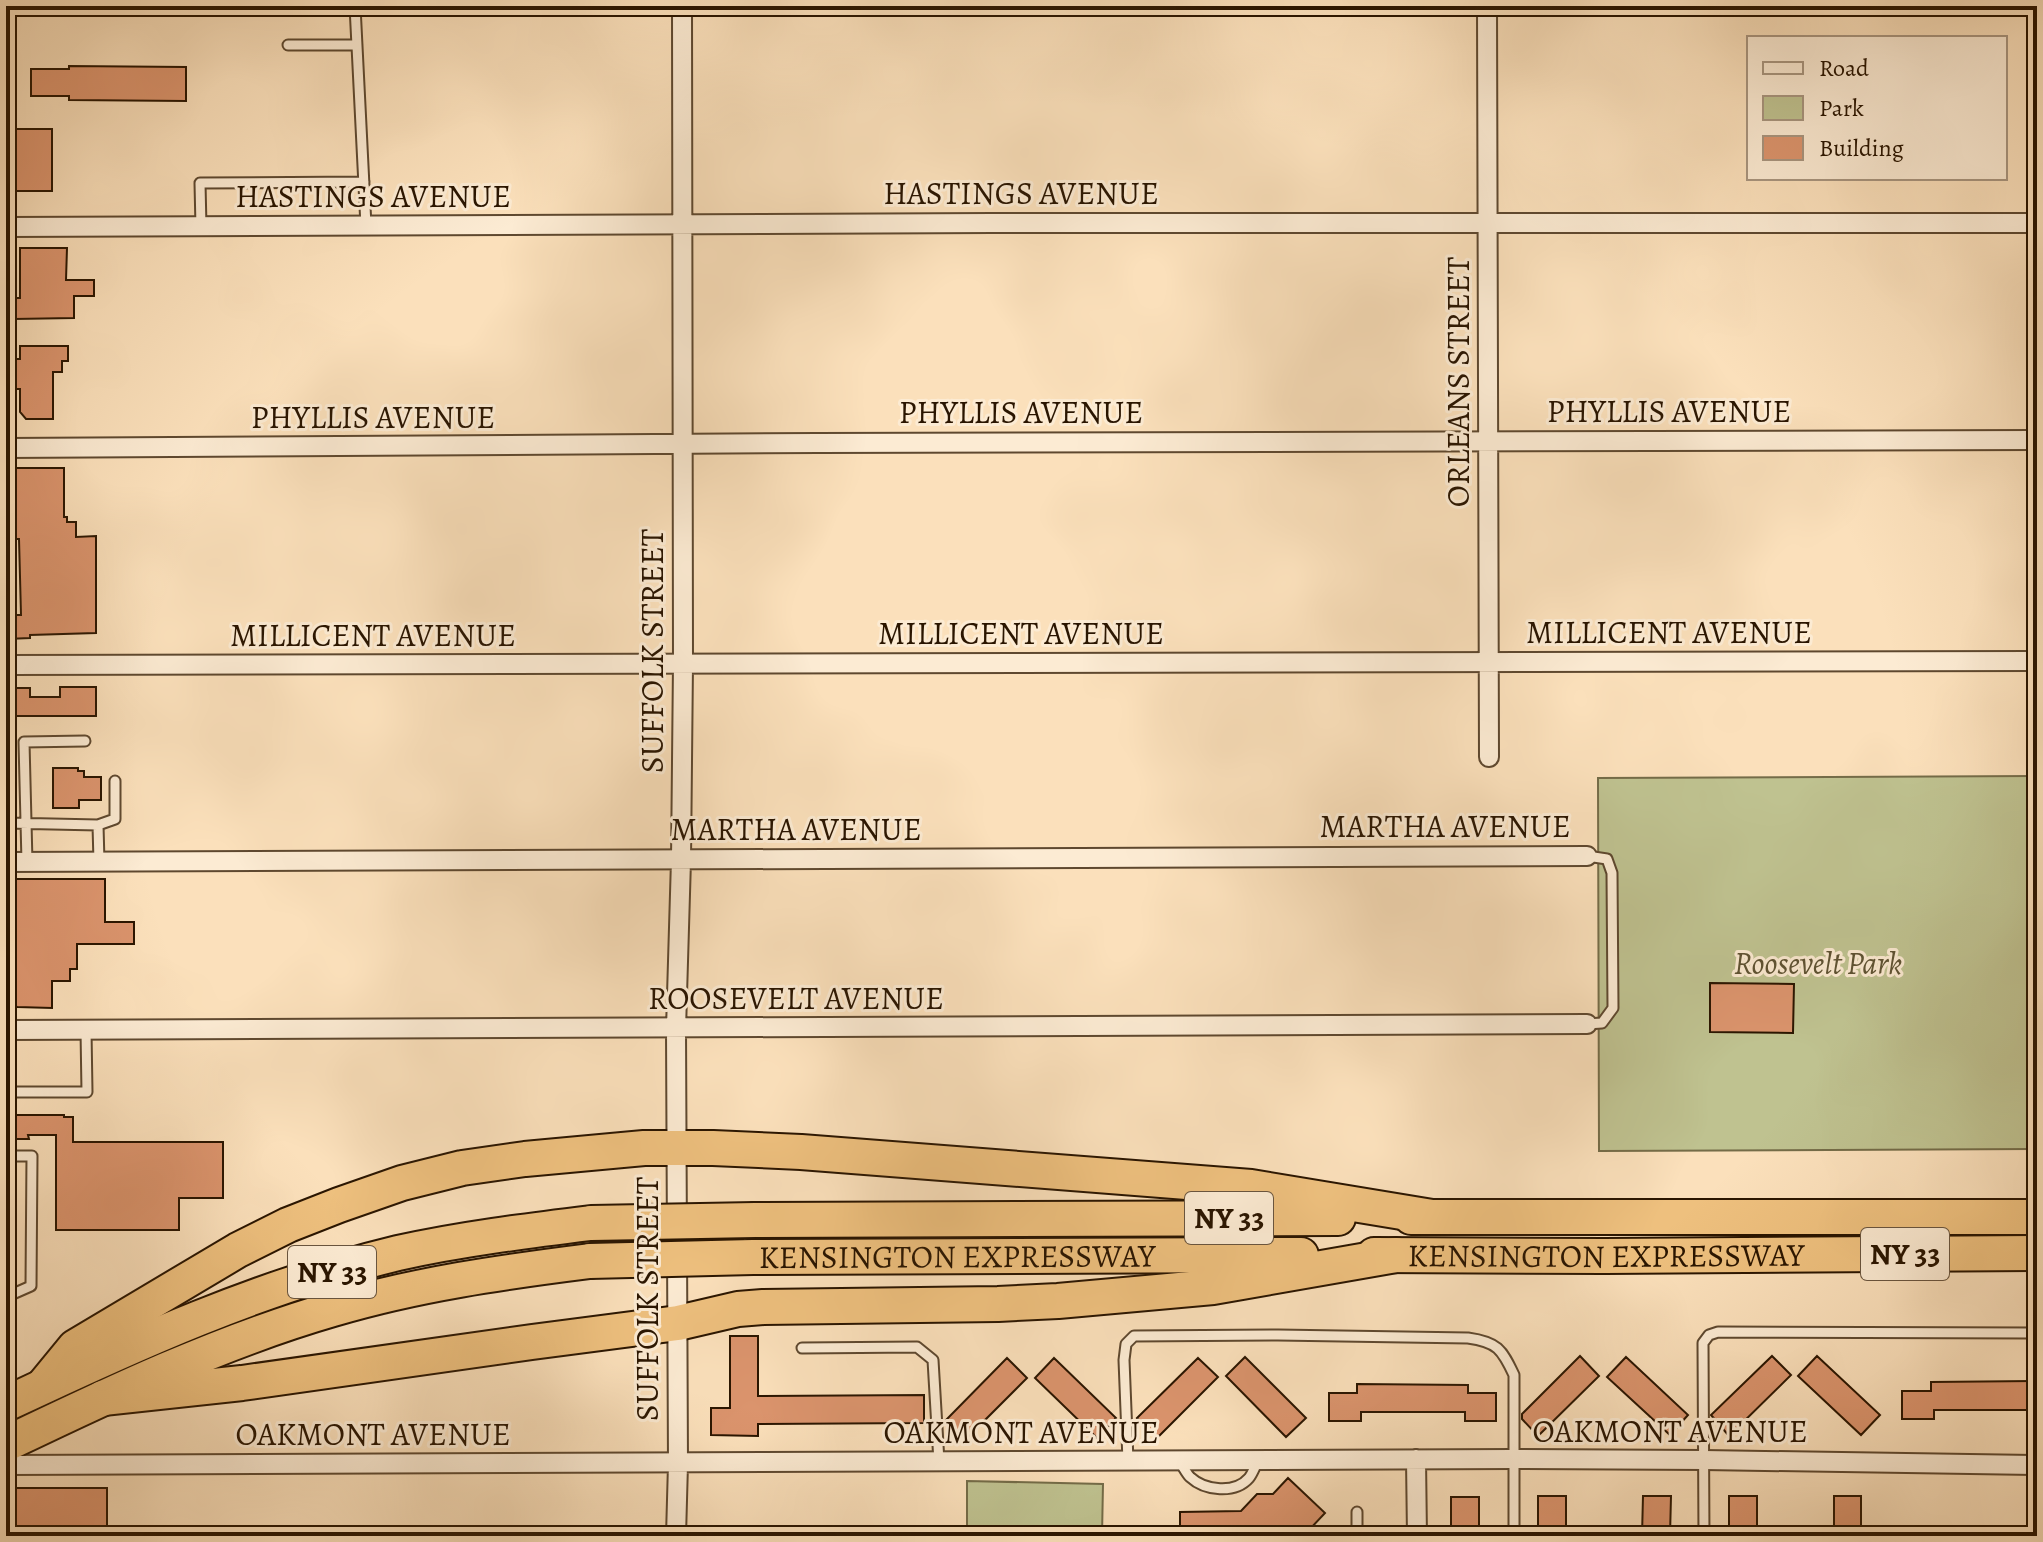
<svg xmlns="http://www.w3.org/2000/svg" width="2043" height="1542" font-family="Alegreya,serif">
<style>
.green{fill:#bfc290;stroke:#746c48;stroke-width:2}
.building{fill:#db946d;stroke:#2a1500;stroke-width:2}
.lines{fill:none;stroke-linecap:round;stroke-linejoin:round}
.service-casing{stroke:#5e482f;stroke-width:13}
.minor-casing{stroke:#5e482f;stroke-width:22}
.motorway-casing{stroke:#2a1500;stroke-width:38}
.service{stroke:#fcebd3;stroke-width:9}
.minor{stroke:#fcebd3;stroke-width:18}
.motorway{stroke:#eec07e;stroke-width:34}
.motorway-bridge-casing{stroke:#2a1500;stroke-width:38;stroke-linecap:butt}
.motorway-bridge{stroke:#eec07e;stroke-width:34}
.labels{text-anchor:middle;dominant-baseline:central;stroke-width:6;stroke-linejoin:round;paint-order:stroke}
.shield{fill:#fcebd3;stroke:#69553f;stroke-width:2}
.shield-label{font-size:30px;font-weight:bold;fill:#2a1500}
.street-label{font-size:32px;fill:#2a1500;stroke:#fcebd3}
.park-label{font-size:32px;font-style:italic;fill:#5e5232;stroke:#fcebd3}
</style>
<rect width="100%" height="100%" fill="#fbe0bb"/>
<filter id="stains"><feTurbulence type="fractalNoise" baseFrequency=".0025" numOctaves="4"/><feColorMatrix values="0 0 0 0 .2 0 0 0 0 .09 0 0 0 0 .02 0 0 0 .5 -.17"/></filter>
<radialGradient id="worn" r=".72"><stop offset=".6" stop-color="#630" stop-opacity="0"/><stop offset="1" stop-color="#630" stop-opacity=".3"/></radialGradient>
<path class="green" d="M 2037,776 L 2037,1149 L 1599,1151 L 1598,778 Z
M 967,1481 L 1103,1484 L 1102,1536 L 967,1536 Z"/>
<path class="building" d="M 69,66 L 186,67 L 186,101 L 69,100 L 69,96 L 31,96 L 31,69 L 69,69 Z
M 15,129 L 52,129 L 52,191 L 15,191 Z
M 20,248 L 67,248 L 66,280 L 94,280 L 94,296 L 74,296 L 74,318 L 14,319 L 14,298 L 20,298 Z
M 20,346 L 68,346 L 68,361 L 62,361 L 62,372 L 53,372 L 53,419 L 26,419 L 20,412 L 20,389 L 8,389 L 8,359 L 20,359 Z
M 15,468 L 64,468 L 64,517 L 67,517 L 67,522 L 76,522 L 76,537 L 96,536 L 96,633 L 30,635 L 30,638 L 7,639 L 7,615 L 21,615 L 19,539 L 16,539 L 16,517 L 8,517 L 8,492 L 11,492 L 11,475 Z
M 60,687 L 96,687 L 96,716 L 8,716 L 8,688 L 30,688 L 30,697 L 60,697 Z
M 53,768 L 78,768 L 78,771 L 84,771 L 84,777 L 101,777 L 101,800 L 79,800 L 79,808 L 53,808 Z
M 11,879 L 105,879 L 105,922 L 134,922 L 134,944 L 77,944 L 77,969 L 70,969 L 70,981 L 52,981 L 52,1008 L 17,1007 L 10,1001 Z
M 1710,983 L 1794,984 L 1793,1033 L 1710,1032 Z
M 6,1115 L 64,1115 L 64,1117 L 73,1117 L 73,1142 L 223,1142 L 223,1198 L 179,1198 L 179,1230 L 56,1230 L 56,1135 L 28,1135 L 29,1139 L 6,1139 Z
M 730,1336 L 758,1336 L 758,1396 L 924,1395 L 924,1423 L 758,1424 L 758,1436 L 711,1435 L 711,1408 L 730,1408 Z
M 1580,1356 L 1599,1376 L 1538,1436 L 1522,1419 L 1522,1414 Z
M 1772,1356 L 1791,1375 L 1729,1436 L 1711,1415 Z
M 1817,1356 L 1880,1415 L 1861,1435 L 1798,1376 Z
M 1245,1357 L 1306,1418 L 1286,1437 L 1226,1376 Z
M 1626,1357 L 1688,1415 L 1670,1435 L 1607,1377 Z
M 1007,1358 L 1027,1378 L 966,1439 L 946,1420 Z
M 1054,1358 L 1116,1418 L 1097,1438 L 1035,1378 Z
M 1198,1358 L 1218,1377 L 1157,1438 L 1137,1418 Z
M 2037,1381 L 2037,1410 L 1934,1410 L 1934,1419 L 1902,1419 L 1902,1391 L 1931,1391 L 1931,1382 Z
M 1357,1384 L 1468,1385 L 1468,1393 L 1496,1393 L 1496,1421 L 1465,1421 L 1465,1412 L 1361,1412 L 1361,1421 L 1329,1421 L 1329,1393 L 1357,1393 Z
M 1288,1478 L 1325,1513 L 1309,1530 L 1309,1536 L 1180,1536 L 1180,1512 L 1241,1511 L 1257,1494 L 1273,1494 Z
M 13,1488 L 107,1488 L 107,1536 L 13,1536 Z
M 1538,1496 L 1566,1496 L 1566,1536 L 1538,1536 Z
M 1643,1496 L 1671,1496 L 1670,1536 L 1642,1536 Z
M 1729,1496 L 1757,1496 L 1757,1536 L 1729,1536 Z
M 1834,1496 L 1861,1496 L 1861,1536 L 1834,1536 Z
M 1451,1497 L 1479,1497 L 1479,1536 L 1451,1536 Z"/>
<g class="lines">
<g class="service-casing">
<path id="service" d="M 355,6 L 366,226
M 288,45 L 357,45
M 201,227 L 200,183 L 364,182
M 6,823 L 98,825 L 99,862
M 98,825 L 115,819 L 115,781
M 27,862 L 24,742 L 85,741
M 1587,1024 L 1602,1023 L 1613,1008 L 1612,873 L 1607,859 L 1587,856
M 6,1092 L 87,1092 L 86,1031
M 6,1156 L 32,1156 L 31,1286 L 6,1297
M 802,1348 L 917,1347 L 933,1360 L 939,1462
M 1128,1461 L 1124,1360 L 1126,1344 L 1134,1336 L 1278,1335 L 1468,1338 C 1497,1342 1502,1349 1514,1375 L 1514,1536
M 1179,1461 C 1183,1466 1186,1473 1190,1477 C 1205,1491 1235,1494 1249,1478 C 1253,1473 1255,1466 1258,1461
M 1357,1536 L 1357,1512
M 1704,1536 L 1703,1343 L 1709,1335 L 1718,1332 L 2037,1333"/>
</g>
<g class="minor-casing">
<path id="minor" d="M 1487,6 L 1489,757
M 6,227 L 992,223 L 2037,223
M 6,448 L 818,443 L 2037,440
M 6,665 L 2037,661
M 6,862 L 1587,856
M 6,1030 L 1587,1024
M 1416,1459 L 1417,1536
M 6,1465 L 1514,1459 L 1704,1460 L 2037,1465
M 676,1536 L 678,1464 L 676,1029 L 681,860 L 683,664 L 682,6"/>
</g>
<g class="motorway-casing">
<g id="motorway">
<path d="M 1411,1217 L 2037,1217"/>
<path d="M 755,1220 L 1338,1218"/>
<path id="s1" d="M 1374,1255 L 1605,1256 L 2037,1253"/>
<path id="s2" d="M 753,1257 L 1301,1255"/>
<path d="M 43,1386 L 75,1347 L 238,1250 L 288,1225 L 339,1205 L 402,1183 L 462,1168 L 525,1159 L 644,1148 L 713,1148 L 801,1152 L 1251,1187 L 1432,1217"/>
<path d="M 103,1398 L 242,1383 L 532,1342 L 678,1323 L 738,1309 L 763,1307 L 998,1304 L 1058,1301 L 1213,1287 L 1396,1255"/>
<path d="M 6,1404 C 133,1344 261,1286 398,1253 C 461,1239 526,1231 591,1223"/>
<path d="M 6,1444 C 110,1394 222,1341 333,1309 C 417,1284 503,1272 590,1261"/>
</g>
</g>
<use href="#service" class="service"/>
<use href="#minor" class="minor"/>
<use href="#motorway" class="motorway"/>
<g class="motorway-bridge-casing">
<path id="motorway-bridge" d="M 591,1223 L 755,1220
M 590,1261 L 753,1257"/>
</g>
<use href="#motorway-bridge" class="motorway-bridge"/>
</g>
<g class="labels">
<g class="shield">
<rect x="1185" y="1192" width="88" height="52" rx="6"/>
<rect x="1861" y="1228" width="88" height="52" rx="6"/>
<rect x="288" y="1246" width="88" height="52" rx="6"/>
</g>
<g class="shield-label">
<text x="1229" y="1218">NY 33</text>
<text x="1905" y="1254">NY 33</text>
<text x="332" y="1272">NY 33</text>
</g>
<g class="street-label">
<text x="1021" y="193">HASTINGS AVENUE</text>
<text x="373" y="196">HASTINGS AVENUE</text>
<text transform="translate(1458 382) rotate(-90)">ORLEANS STREET</text>
<text x="1669" y="411">PHYLLIS AVENUE</text>
<text x="1021" y="412">PHYLLIS AVENUE</text>
<text x="373" y="417">PHYLLIS AVENUE</text>
<text x="1669" y="632">MILLICENT AVENUE</text>
<text x="1021" y="633">MILLICENT AVENUE</text>
<text x="373" y="635">MILLICENT AVENUE</text>
<text transform="translate(652 651) rotate(-90)">SUFFOLK STREET</text>
<text x="1445" y="826">MARTHA AVENUE</text>
<text x="796" y="829">MARTHA AVENUE</text>
<text x="796" y="998">ROOSEVELT AVENUE</text>
<text stroke="none"><textPath href="#s1" startOffset="232">KENSINGTON EXPRESSWAY</textPath></text>
<text stroke="none"><textPath href="#s2" startOffset="204">KENSINGTON EXPRESSWAY</textPath></text>
<text transform="translate(647 1299) rotate(-90)">SUFFOLK STREET</text>
<text x="1670" y="1431">OAKMONT AVENUE</text>
<text x="1021" y="1432">OAKMONT AVENUE</text>
<text x="373" y="1434">OAKMONT AVENUE</text>
</g>
<g class="park-label">
<text x="1818" y="963">Roosevelt Park</text>
</g>
</g>
<rect width="2043" height="1542" fill="none" stroke="#fbe0bb" stroke-width="32"/>
<rect x="8" y="8" width="2027" height="1526" fill="none" stroke="#2a1500" stroke-width="4"/>
<rect x="16" y="16" width="2011" height="1510" fill="none" stroke="#2a1500" stroke-width="2"/>
<rect x="1747" y="36" width="260" height="144" fill="#fcebd3" stroke="#a8957f" stroke-width="2"/>
<rect x="1763" y="62" width="40" height="12" fill="#fcebd3" stroke="#a8957f" stroke-width="2"/>
<text x="1819" y="76" font-size="24" fill="#2a1500">Road</text>
<rect x="1763" y="96" width="40" height="24" fill="#bfc290" stroke="#a8957f" stroke-width="2"/>
<text x="1819" y="116" font-size="24" fill="#2a1500">Park</text>
<rect x="1763" y="136" width="40" height="24" fill="#db946d" stroke="#a8957f" stroke-width="2"/>
<text x="1819" y="156" font-size="24" fill="#2a1500">Building</text>
<rect width="100%" height="100%" filter="url(#stains)"/>
<rect width="100%" height="100%" fill="url(#worn)"/>
</svg>
